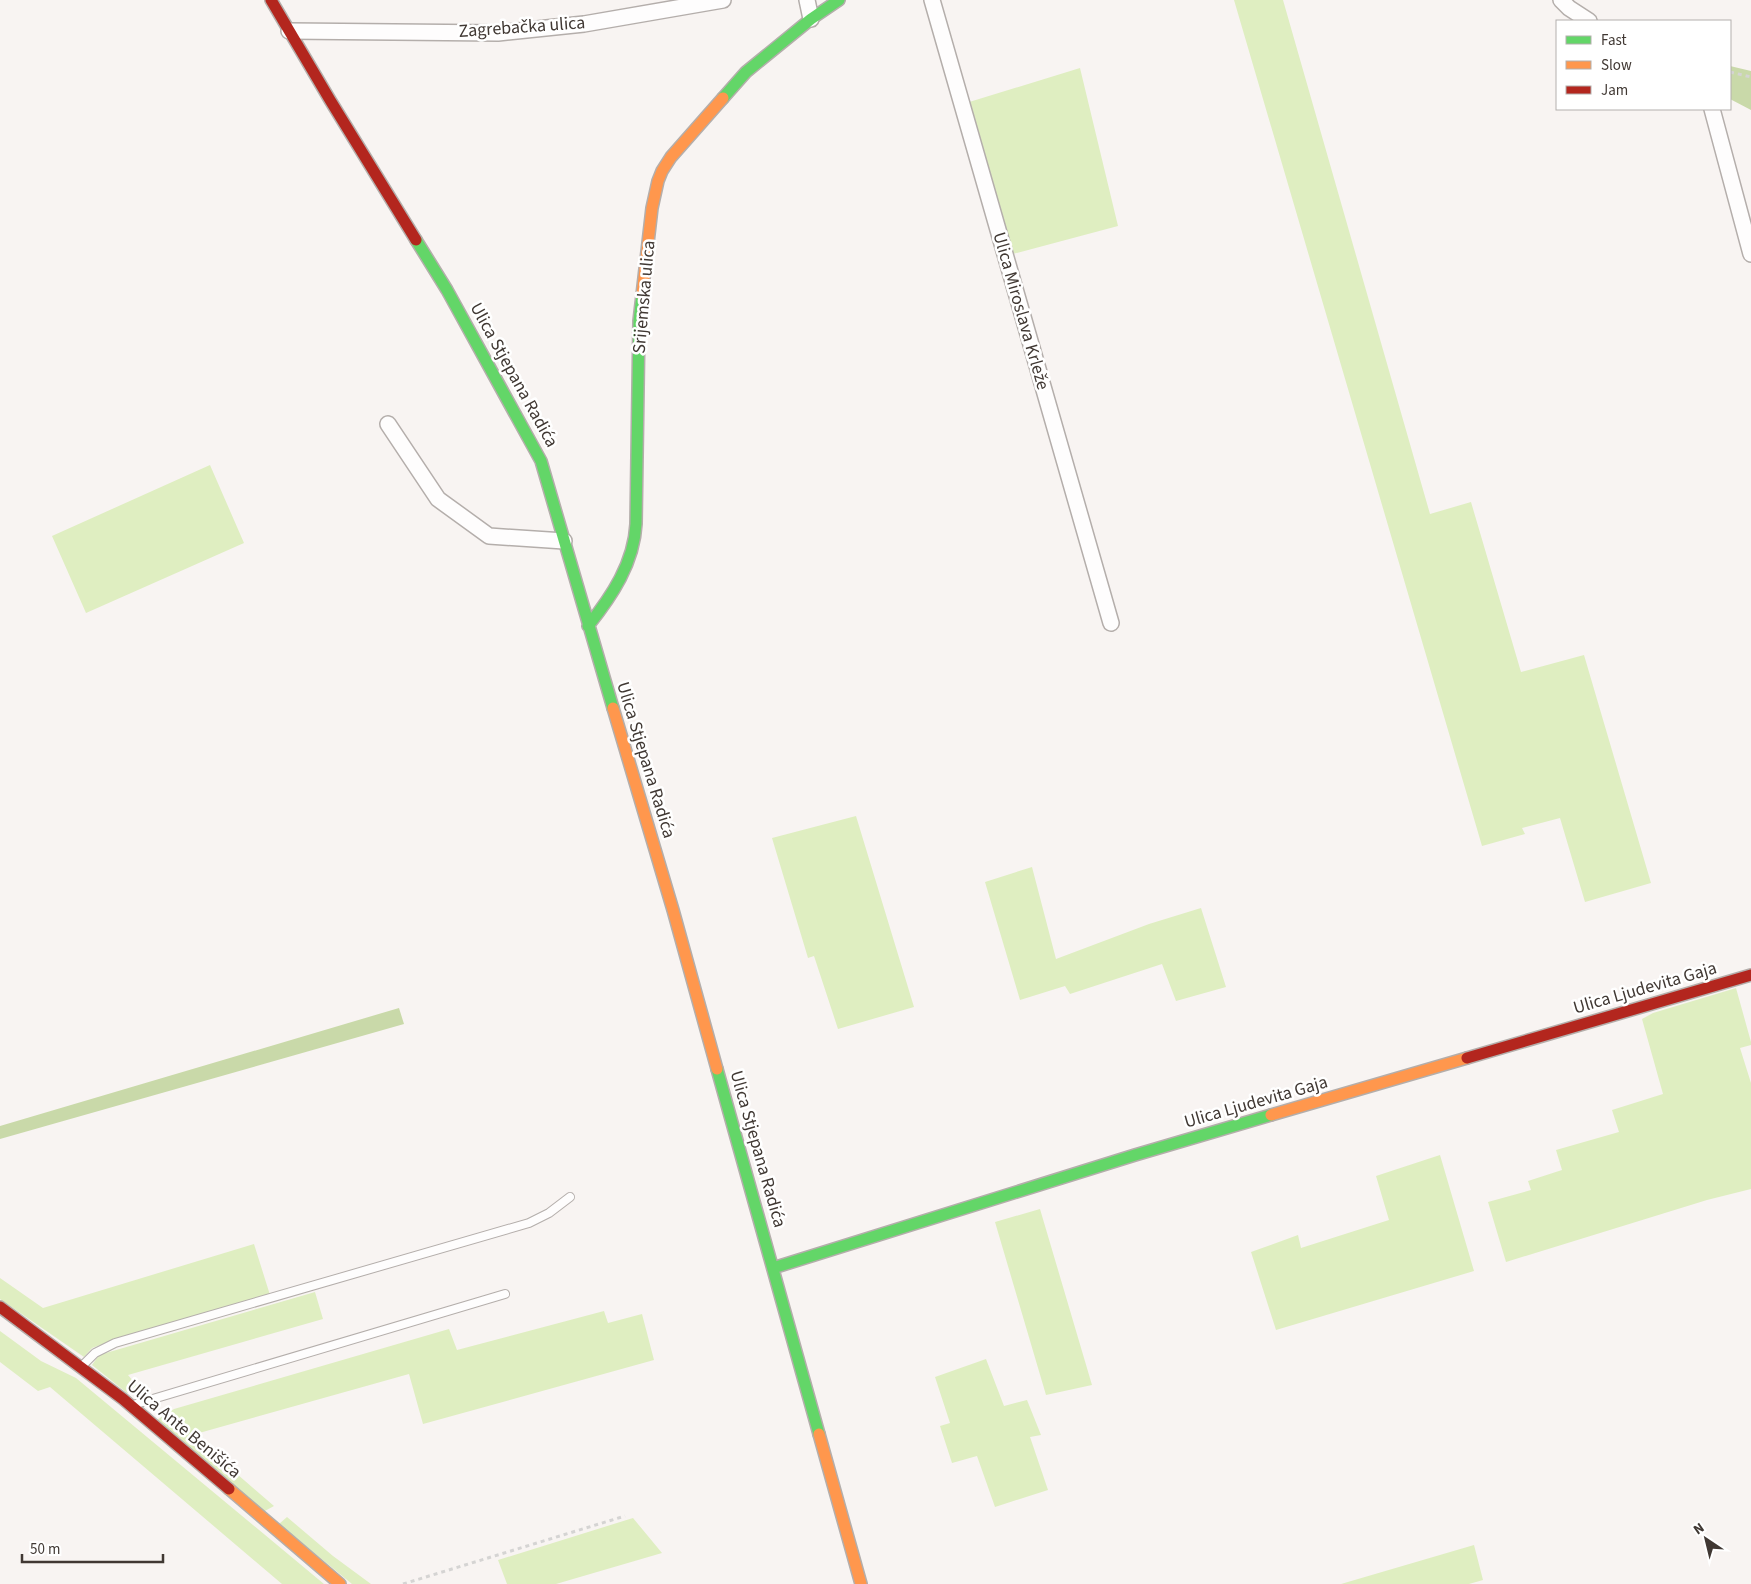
<svg xmlns="http://www.w3.org/2000/svg" width="1751" height="1584" font-family="'Source Sans 3',sans-serif">
<style>
.green{fill:#dfeec1}
.forest{fill:#c9d9a9}
.lines{fill:none;stroke-linecap:round;stroke-linejoin:round}
.lane-casing{stroke:#b4aeab;stroke-width:10}
.street-casing{stroke:#b4aeab;stroke-width:18}
.fast-casing{stroke:#b4aeab;stroke-width:14}
.slow-casing{stroke:#b4aeab;stroke-width:14}
.jam-casing{stroke:#b4aeab;stroke-width:14}
.path{stroke:#d5d4d3;stroke-width:3;stroke-dasharray:4 4;stroke-linecap:butt}
.lane{stroke:#fefdfd;stroke-width:8}
.street{stroke:#fefdfd;stroke-width:15}
.fast{stroke:#63d668;stroke-width:11}
.slow{stroke:#ff974d;stroke-width:11}
.jam{stroke:#b3261e;stroke-width:11}
.labels{text-anchor:middle;dominant-baseline:central;stroke-width:5;stroke-linejoin:round;paint-order:stroke}
.street-label{font-size:18px;fill:#403833;stroke:#fff}
</style>
<rect width="100%" height="100%" fill="#f8f4f2"/>
<path class="green" d="M 1234,0 L 1283,0 L 1430,514 L 1471,502 L 1521,672 L 1584,655 L 1651,883 L 1585,902 L 1560,818 L 1522,828 L 1525,834 L 1482,846 Z
M 1080,68 L 1118,226 L 1009,255 L 966,103 Z
M 210,465 L 244,543 L 86,613 L 52,536 Z
M 856,816 L 914,1007 L 838,1029 L 814,956 L 808,958 L 772,838 Z
M 1032,867 L 1056,959 L 1149,924 L 1201,908 L 1226,987 L 1176,1001 L 1162,964 L 1070,994 L 1065,986 L 1020,1000 L 985,882 Z
M 1736,988 L 1751,1042 L 1751,1045 L 1740,1048 L 1751,1083 L 1751,1189 L 1707,1200 L 1506,1262 L 1488,1202 L 1531,1190 L 1528,1181 L 1562,1170 L 1556,1150 L 1619,1132 L 1612,1110 L 1663,1094 L 1642,1019 L 1653,1013 Z
M 1440,1155 L 1474,1271 L 1276,1330 L 1251,1252 L 1298,1235 L 1301,1248 L 1389,1220 L 1376,1176 Z
M 1040,1209 L 1092,1385 L 1046,1395 L 995,1222 Z
M 254,1244 L 270,1295 L 103,1344 L 92,1348 L 84,1357 L 0,1299 L 0,1278 L 43,1308 Z
M 315,1292 L 323,1319 L 128,1375 L 139,1388 L 136,1393 L 127,1393 L 92,1365 L 99,1355 Z
M 604,1311 L 608,1323 L 642,1314 L 654,1360 L 423,1424 L 409,1374 L 192,1435 L 274,1506 L 263,1512 L 157,1420 L 174,1409 L 449,1329 L 457,1350 Z
M 0,1331 L 41,1361 L 76,1378 L 324,1584 L 282,1584 L 50,1387 L 38,1391 L 0,1362 Z
M 986,1359 L 1004,1406 L 1027,1400 L 1041,1435 L 1030,1437 L 1048,1490 L 995,1507 L 977,1456 L 952,1463 L 940,1426 L 950,1423 L 935,1377 Z
M 287,1517 L 333,1556 L 371,1584 L 352,1584 L 279,1524 Z
M 633,1518 L 662,1553 L 556,1584 L 507,1584 L 498,1560 Z
M 1474,1545 L 1483,1580 L 1469,1584 L 1341,1584 Z"/>
<path class="forest" d="M 1730,66 L 1751,71 L 1751,110 L 1730,99 Z
M 399,1008 L 404,1024 L 0,1139 L 0,1126 Z"/>
<g class="lines">
<g class="lane-casing">
<path id="lane" d="M 82,1366 L 95,1353 L 115,1343 L 529,1223 L 549,1213 L 570,1197
M 136,1404 L 505,1294"/>
</g>
<g class="street-casing">
<path id="street" d="M 807,0 L 811,19
M 932,0 L 1111,623
M 1561,0 L 1569,8 L 1589,21
M 289,31 L 498,33 L 584,24 L 723,0
M 1712,109 L 1751,254
M 388,424 L 438,499 L 489,536 L 564,541"/>
</g>
<g class="fast-casing">
<path id="fast" d="M 723,98 L 746,72 L 811,19 L 839,0
M 416,240 L 447,290 L 541,461 L 613,708
M 588,626 C 612,596 634,563 636,524 L 639,321 L 642,295
M 717,1069 L 819,1434
M 773,1268 L 1135,1155 L 1271,1115"/>
</g>
<g class="slow-casing">
<path id="slow" d="M 642,295 L 652,208 L 658,181 L 662,171 L 671,157 L 723,98
M 613,708 L 673,910 L 717,1069
M 1271,1115 L 1467,1058
M 819,1434 L 861,1584
M 229,1489 L 340,1584"/>
</g>
<g class="jam-casing">
<path id="jam" d="M 271,0 L 330,100 L 416,240
M 1467,1058 L 1751,975
M 0,1307 L 123,1399 L 229,1489"/>
</g>
<path class="path" d="M 1730,72 L 1751,77
M 403,1584 L 625,1516"/>
<use href="#lane" class="lane"/>
<use href="#street" class="street"/>
<use href="#fast" class="fast"/>
<use href="#slow" class="slow"/>
<use href="#jam" class="jam"/>
</g>
<g class="labels">
<g class="street-label">
<text transform="translate(522 27) rotate(-4)">Zagrebačka ulica</text>
<text transform="translate(644 297) rotate(-85)">Srijemska ulica</text>
<text transform="translate(1021 311) rotate(74)">Ulica Miroslava Krleže</text>
<text transform="translate(514 375) rotate(61)">Ulica Stjepana Radića</text>
<text transform="translate(646 760) rotate(73)">Ulica Stjepana Radića</text>
<text transform="translate(1645 988) rotate(-16)">Ulica Ljudevita Gaja</text>
<text transform="translate(1256 1102) rotate(-16)">Ulica Ljudevita Gaja</text>
<text transform="translate(758 1149) rotate(74)">Ulica Stjepana Radića</text>
<text transform="translate(184 1429) rotate(40)">Ulica Ante Benišića</text>
</g>
</g>
<rect x="1556" y="20" width="175" height="90" fill="#ffffff" stroke="#b3afad"/>
<rect x="1566" y="36" width="25" height="8" fill="#63d668" stroke="#b3afad"/>
<text x="1601" y="45" font-size="15" fill="#403833">Fast</text>
<rect x="1566" y="61" width="25" height="8" fill="#ff974d" stroke="#b3afad"/>
<text x="1601" y="70" font-size="15" fill="#403833">Slow</text>
<rect x="1566" y="86" width="25" height="8" fill="#b3261e" stroke="#b3afad"/>
<text x="1601" y="95" font-size="15" fill="#403833">Jam</text>
<g transform="translate(1706 1539) rotate(325)" stroke="#ffffff" stroke-width="4" paint-order="stroke">
<path d="M0-4L9 19L0 12L-9 19Z" fill="#403833"/>
<text y="-8" font-size="14" font-weight="bold" text-anchor="middle" fill="#403833">N</text>
</g>
<path d="M22 1554v8h141v-8" fill="none" stroke="#403833" stroke-width="2.5"/>
<text x="30" y="1554" font-size="15" fill="#403833" stroke="#ffffff" stroke-width="4" paint-order="stroke">50 m</text>
</svg>
